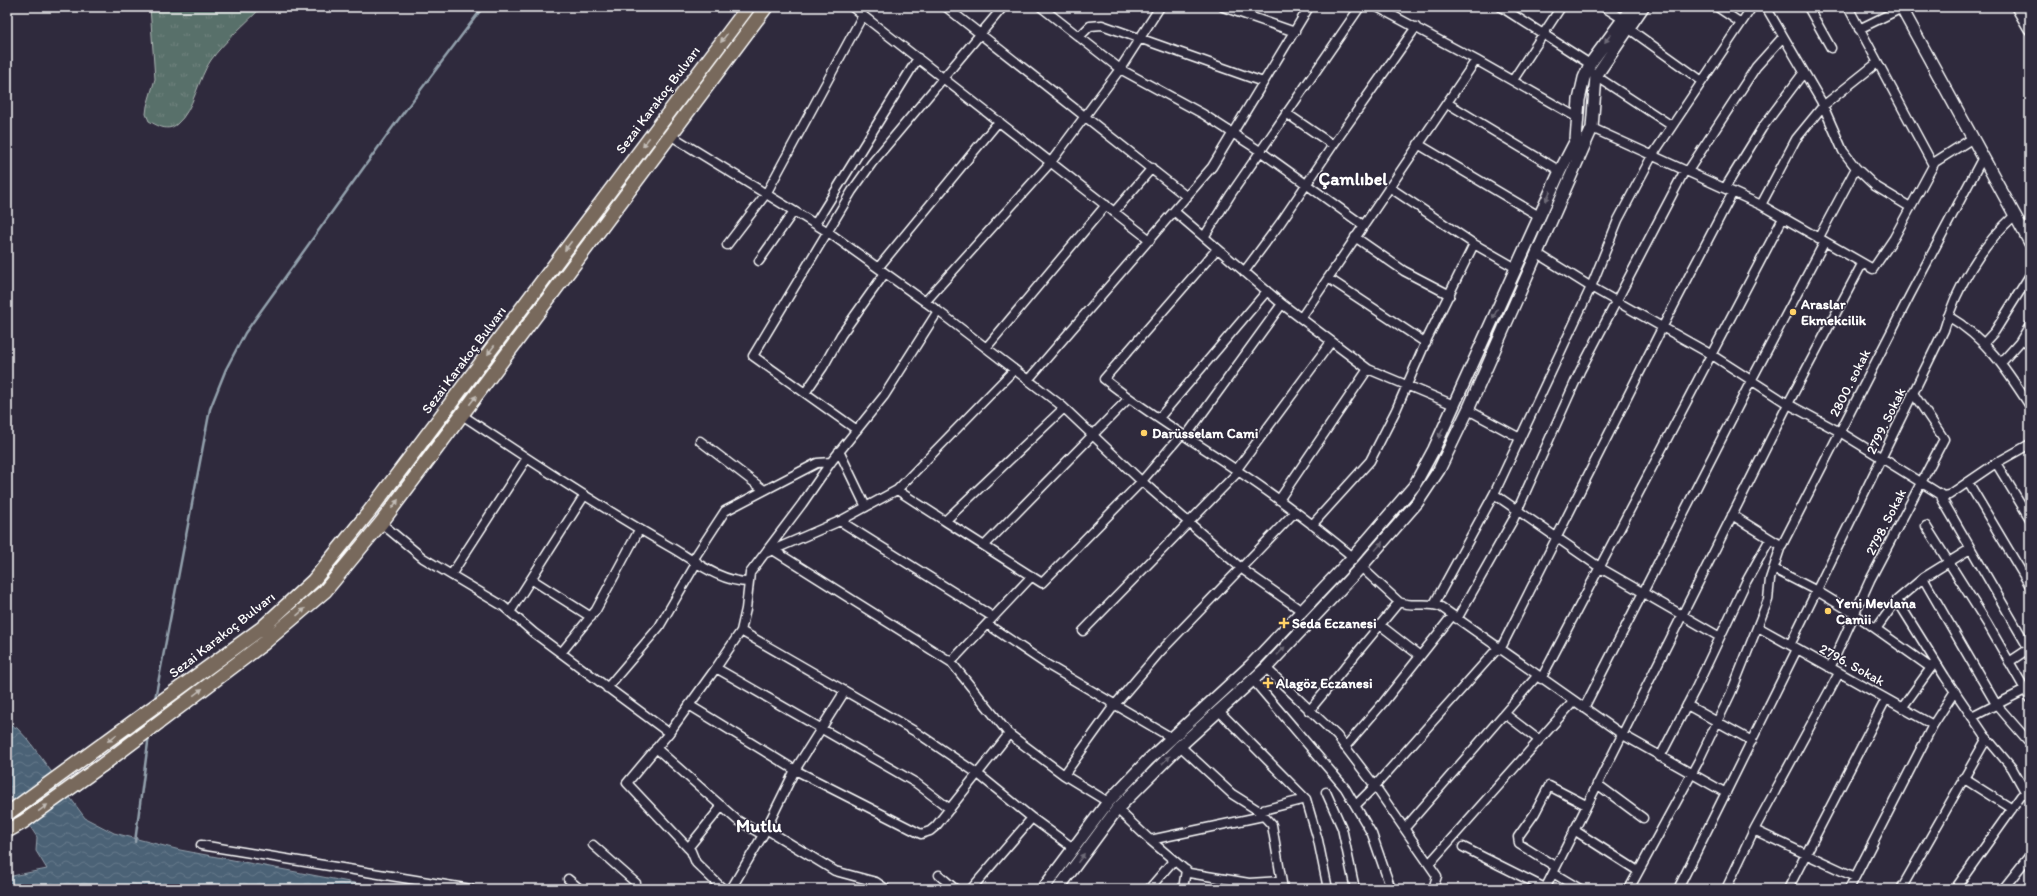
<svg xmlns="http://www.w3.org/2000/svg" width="2037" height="896" font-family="Itim,sans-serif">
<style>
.grass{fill:url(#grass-tufts);stroke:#acb7b4}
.water{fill:url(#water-waves);stroke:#93a1ad}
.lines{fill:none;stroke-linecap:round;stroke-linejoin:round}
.stream{stroke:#93a1ad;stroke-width:2.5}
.street-casing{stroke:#fff;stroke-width:11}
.secondary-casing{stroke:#fff;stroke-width:14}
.primary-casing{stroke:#fff;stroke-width:16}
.street{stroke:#2f2a3d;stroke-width:8}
.secondary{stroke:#2f2a3d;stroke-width:11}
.primary{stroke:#78695c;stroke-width:13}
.oneway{fill:#c2bcb6}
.oneway2{fill:#6d6a77}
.poi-dot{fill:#ffd166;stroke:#2f2a3d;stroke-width:1.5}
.labels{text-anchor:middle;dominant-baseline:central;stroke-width:3;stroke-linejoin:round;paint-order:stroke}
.street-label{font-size:14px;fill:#fff;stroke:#2f2a3d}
.poi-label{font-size:14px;font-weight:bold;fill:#fff;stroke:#2f2a3d;text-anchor:start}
.district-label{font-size:18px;font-weight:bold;fill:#fff;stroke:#2f2a3d}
</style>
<defs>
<pattern id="grass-tufts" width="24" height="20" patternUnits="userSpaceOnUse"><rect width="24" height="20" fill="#596f6a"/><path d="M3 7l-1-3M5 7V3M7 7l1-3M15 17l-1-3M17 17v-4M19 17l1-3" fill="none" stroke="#728580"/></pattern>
<pattern id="water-waves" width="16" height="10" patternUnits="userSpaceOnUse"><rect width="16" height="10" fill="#4b6276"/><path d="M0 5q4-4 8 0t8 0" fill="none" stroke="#667a8b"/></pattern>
</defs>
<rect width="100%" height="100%" fill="#2f2a3d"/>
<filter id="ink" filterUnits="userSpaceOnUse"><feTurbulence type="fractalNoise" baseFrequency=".025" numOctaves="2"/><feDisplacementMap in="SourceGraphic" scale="8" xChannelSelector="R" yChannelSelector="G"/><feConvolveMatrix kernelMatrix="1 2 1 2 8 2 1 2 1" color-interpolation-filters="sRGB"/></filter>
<g filter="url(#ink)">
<path class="grass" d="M 150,7 L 262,7 C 247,22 223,43 211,60 C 198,78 194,110 177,124 C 168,132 158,126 149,121 L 146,114 L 147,106 L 155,79 Z"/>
<path class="water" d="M 7,724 L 17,728 L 29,741 L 85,818 L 114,833 L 180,850 L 386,889 L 7,889 L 7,877 L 47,869 L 36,851 L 37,837 L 12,799 L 7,779 Z"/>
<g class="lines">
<path class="stream" d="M 155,699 L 210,409 L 226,369 L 245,333 L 395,124 L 483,7
M 135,842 L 149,735"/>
<g class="street-casing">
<path id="street" d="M 852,7 L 1150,240
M 946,7 L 1187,197
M 1041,7 L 1120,69 L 1203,114 L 1260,151 L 1363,225
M 1223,7 L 1295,32
M 1377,7 L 1476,60 L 1578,118
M 1501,7 L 1590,64
M 1604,7 L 1623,19
M 1717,7 L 1741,23
M 1766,7 L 1821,101 L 1843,151 L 1856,168 L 1875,186 L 1910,207
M 1808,7 L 1831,48
M 1848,7 L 1933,165
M 1628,28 L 1702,81
M 1859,29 L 1902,8
M 1079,37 L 1090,26 L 1102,25 L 1263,82
M 1596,76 L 1672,126
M 1513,80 L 1561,7
M 1447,103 L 1560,171
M 1286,113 L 1333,145
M 1592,128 L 1761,205 L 1873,269 L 1894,238 L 1935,162 L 1973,138
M 670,135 L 828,232 L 938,311 L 1062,406 L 1138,478 L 1242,569 L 1302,611
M 1418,144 L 1539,216
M 1688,171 L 1756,67 L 1783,37
M 1389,187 L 1474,244 L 1516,268
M 1725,188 L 1762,128 L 1804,72
M 1761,205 L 1796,139 L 1823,106 L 1877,63
M 1114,212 L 1152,168
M 1175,212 L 1282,304 L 1368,369 L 1454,405
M 815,224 L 918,58
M 1204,237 L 1231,194 L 1360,7
M 1355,237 L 1404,271 L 1450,295
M 1818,239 L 1856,168
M 727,245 L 766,194 L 863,15
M 1217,249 L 1104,379 C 1145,412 1191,439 1235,469 C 1276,496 1315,526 1353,557
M 1538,254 L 1591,287 L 1712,355 L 1788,404 L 1840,432 L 1943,496 L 1949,495 L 1996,463 L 2030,444
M 759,261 L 794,211
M 878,268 L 999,121
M 1244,272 L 1281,222 L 1333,145 L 1416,27
M 1328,278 L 1426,343
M 925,302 L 1051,162 L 1120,69 L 1160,7
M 1948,316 C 1987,339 2006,369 2030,406
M 1301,318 L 1476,60
M 2022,339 L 2030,345
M 1984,343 L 1995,331 L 2030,275
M 986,348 L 1106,205
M 2001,363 L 2019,343 L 2030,325
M 1028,380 L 1212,167 L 1309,7
M 805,393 L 823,367 L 841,335 L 885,273
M 1064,408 L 945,521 L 1042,583 L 1142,481 L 1182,434
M 1468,410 L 1520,438
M 462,415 C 531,461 600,507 672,548 C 696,562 721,582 749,582
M 1159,418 L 1267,291
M 857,430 L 753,356 L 852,191 L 872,163 L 1003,7
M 1186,436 L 1282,304
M 700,441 L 764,490
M 839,451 L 866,507
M 1996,463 L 2030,519
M 1237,469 L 1331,342
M 1968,482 L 2030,586
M 897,490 L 945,521
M 1494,494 L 1602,569 L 1720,637
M 1941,495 L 1942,499 L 2029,649
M 1279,500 L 1368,369
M 1732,515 L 1782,546
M 840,521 L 993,617
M 381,523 L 423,558 L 503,606 L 534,633 L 669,733
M 1312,525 L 1370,461 L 1396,410 L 1428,337 L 1474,244
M 1926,526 L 1987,623 L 2030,698
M 984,546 L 1129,398
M 773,550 L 951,662 L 1009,734
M 766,553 L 840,521 L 897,490 L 1014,370
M 693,560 L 725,511 L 817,463 L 831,462
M 1361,567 L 1399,602 C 1414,608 1426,601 1441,607 L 1623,735 L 1726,793
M 1774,569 L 1817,591 L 1855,614 L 1931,668
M 451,575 L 527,458
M 1923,578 L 1996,704 L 2030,743
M 531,579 L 591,617
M 1897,600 L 1945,677 L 1985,736 L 2012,768 L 2026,793 L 2030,796
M 1434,604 L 1494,494 L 1591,287 L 1618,220 L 1652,156 L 1752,7
M 510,612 L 584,496
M 1457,619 L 1513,520 L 1580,371 L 1685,170
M 987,624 L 1046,664 L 1172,738
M 1380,625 L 1420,656
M 1758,627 L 1933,725
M 1876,629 L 1897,600 L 1923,578 L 1970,549
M 741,631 L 916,732 L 978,774 L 1032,818 L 1073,848
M 1083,631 L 1239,471
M 1790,645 L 1944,330 C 1956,287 1982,245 2015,215
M 1500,650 L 1662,328 L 1733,192
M 561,653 L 596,610 L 639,530
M 951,662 L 1032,576
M 2009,662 L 2030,648
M 716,668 L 916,783 L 950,809
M 1266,668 L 1337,736 L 1375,786 L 1437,876 L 1433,889
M 1830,668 L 1870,580 L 1944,439 L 1913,393
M 1541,679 L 1783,218
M 1253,680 L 1345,788 L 1372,834 L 1391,889
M 607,688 L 659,627 L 697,562
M 689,705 L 795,770 L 921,834 L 930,831 L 936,826 L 1009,734 L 1064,775 L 1108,802
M 1687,705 L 1752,741
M 1584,708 L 1752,379 L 1824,243
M 1902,708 L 1933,665
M 1218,710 L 1306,799 L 1318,840 L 1328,889
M 1309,711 L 1399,602
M 1505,714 L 1539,740
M 1972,717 L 2025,690
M 1180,746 L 1232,794 L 1259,811 L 1272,825 L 1283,889
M 1345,747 L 1383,703 L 1452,616
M 656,748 L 737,820 L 763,835
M 1660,757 L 1696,688 L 1746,582 L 1770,539
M 1064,775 L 1113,707 L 1159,653 L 1295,512
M 1963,778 L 2012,809
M 1597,784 L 1643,818
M 1326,792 L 1342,828 L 1355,889
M 1356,805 L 1375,786 L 1498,648
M 1117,809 L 1150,840 L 1189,873 L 1249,883 L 1281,881
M 1259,811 L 1306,799
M 1405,828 L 1537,676
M 766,829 L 835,871 L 876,882 L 886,889
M 1574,830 L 1638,871
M 1754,830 L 1855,877
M 1150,840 L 1263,816
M 201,845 L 471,889
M 593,845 L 636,883 L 636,889
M 1463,847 L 1545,888
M 688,848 L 722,806
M 1429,864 L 1574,701
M 1556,867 L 1519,844 L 1518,837 L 1535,813 L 1549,786 L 1586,805
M 1553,873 L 1580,889
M 939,875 L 955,889
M 568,879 L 580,889
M 723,889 L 696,863 L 691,851 L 627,783 L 669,733 L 716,668 L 741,631 L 746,609 L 750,573 L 802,504 L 831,462 L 884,396 L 938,311
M 731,889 L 763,835 L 795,770 L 845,691
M 971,889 L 1032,818
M 1149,889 L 1173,861
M 1183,889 L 1186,870
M 1545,889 L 1788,404 L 1862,264
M 1629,889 L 1698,762 L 1731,693 L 1768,600 L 1770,579 L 1780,549 L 1910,295 L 1983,157
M 1678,889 L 1797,649
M 1726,889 L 1754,830 L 1839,673
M 1788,889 L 1886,699
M 1849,889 L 1933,725 L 1955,691
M 1901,889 L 1987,738
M 1955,889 L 2021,796 L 2026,793
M 2003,889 L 2030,855"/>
</g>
<g class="secondary-casing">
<path id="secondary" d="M 1901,7 L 2030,243
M 2017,7 L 2030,29
M 1043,889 L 1108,802 L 1148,760 L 1250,666 L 1353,557 L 1414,486 L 1434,449 L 1560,171 L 1576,140 L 1579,100 L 1584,78 L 1590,64 L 1632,7
M 1058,889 L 1117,809 L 1180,746 L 1266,668 L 1361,567 L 1417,503 L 1439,470 L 1468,410 L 1592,128 L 1596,76 L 1643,7"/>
</g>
<g class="primary-casing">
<path id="primary" d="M 7,814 L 262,628 L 313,581 L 369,512 L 748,7
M 7,831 L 23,822 L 101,766 L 264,643 L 325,591 L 381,523 L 766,7"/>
</g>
<use href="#street" class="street"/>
<use href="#secondary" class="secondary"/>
<use href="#primary" class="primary"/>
</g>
<defs><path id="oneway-solid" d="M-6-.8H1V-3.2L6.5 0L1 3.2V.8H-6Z"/></defs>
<g class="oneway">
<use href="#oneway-solid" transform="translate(724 38) rotate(127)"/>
<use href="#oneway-solid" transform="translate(646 142) rotate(127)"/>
<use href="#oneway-solid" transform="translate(568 246) rotate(127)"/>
<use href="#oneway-solid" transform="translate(491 350) rotate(127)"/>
<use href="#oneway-solid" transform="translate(473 400) rotate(-53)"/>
<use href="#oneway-solid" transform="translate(395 504) rotate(-53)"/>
<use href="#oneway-solid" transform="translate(301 612) rotate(-41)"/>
<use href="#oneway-solid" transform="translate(198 692) rotate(-37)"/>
<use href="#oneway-solid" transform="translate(112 738) rotate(143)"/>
<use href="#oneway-solid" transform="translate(43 808) rotate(-36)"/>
</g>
<g class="oneway2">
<use href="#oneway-solid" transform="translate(1608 38) rotate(126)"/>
<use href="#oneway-solid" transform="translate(1548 196) rotate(115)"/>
<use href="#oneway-solid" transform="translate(1495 314) rotate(114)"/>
<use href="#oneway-solid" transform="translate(1441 433) rotate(115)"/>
<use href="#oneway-solid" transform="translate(1379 546) rotate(-49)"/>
<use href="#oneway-solid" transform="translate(1281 651) rotate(-47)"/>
<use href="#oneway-solid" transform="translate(1166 760) rotate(-45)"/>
<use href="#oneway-solid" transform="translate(1081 858) rotate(-54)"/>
</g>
</g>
<g class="poi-dot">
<circle cx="1793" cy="312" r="4"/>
<circle cx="1144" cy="433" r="4"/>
<circle cx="1828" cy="611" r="4"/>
<path d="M1282 617h4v4h4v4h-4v4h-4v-4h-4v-4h4z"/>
<path d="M1266 677h4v4h4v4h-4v4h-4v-4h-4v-4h4z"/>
</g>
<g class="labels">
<g class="street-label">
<text transform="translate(658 100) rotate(-53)">Sezai Karakoç Bulvarı</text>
<text transform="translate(464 360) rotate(-53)">Sezai Karakoç Bulvarı</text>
<text transform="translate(1850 383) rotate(-63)">2800. sokak</text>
<text transform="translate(1886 421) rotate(-64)">2799. Sokak</text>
<text transform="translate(1886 522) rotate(-63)">2798. Sokak</text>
<text transform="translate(222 635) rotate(-38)">Sezai Karakoç Bulvarı</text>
<text transform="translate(1852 665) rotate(29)">2796. Sokak</text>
</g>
<g class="poi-label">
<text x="1801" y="304">Araslar<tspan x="1801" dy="16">Ekmekcilik</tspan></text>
<text x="1152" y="433">Darüsselam Cami</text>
<text x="1836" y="603">Yeni Mevlana<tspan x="1836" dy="16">Camii</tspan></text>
<text x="1292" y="623">Seda Eczanesi</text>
<text x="1276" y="683">Alagöz Eczanesi</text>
</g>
<g class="district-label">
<text x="1353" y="179">Çamlıbel</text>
<text x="759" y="826">Mutlu</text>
</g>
</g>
<rect width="2037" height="896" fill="none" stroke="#2f2a3d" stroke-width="24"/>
<rect x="12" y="12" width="2013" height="872" fill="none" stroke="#fff" stroke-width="1.5" filter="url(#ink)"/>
</svg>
